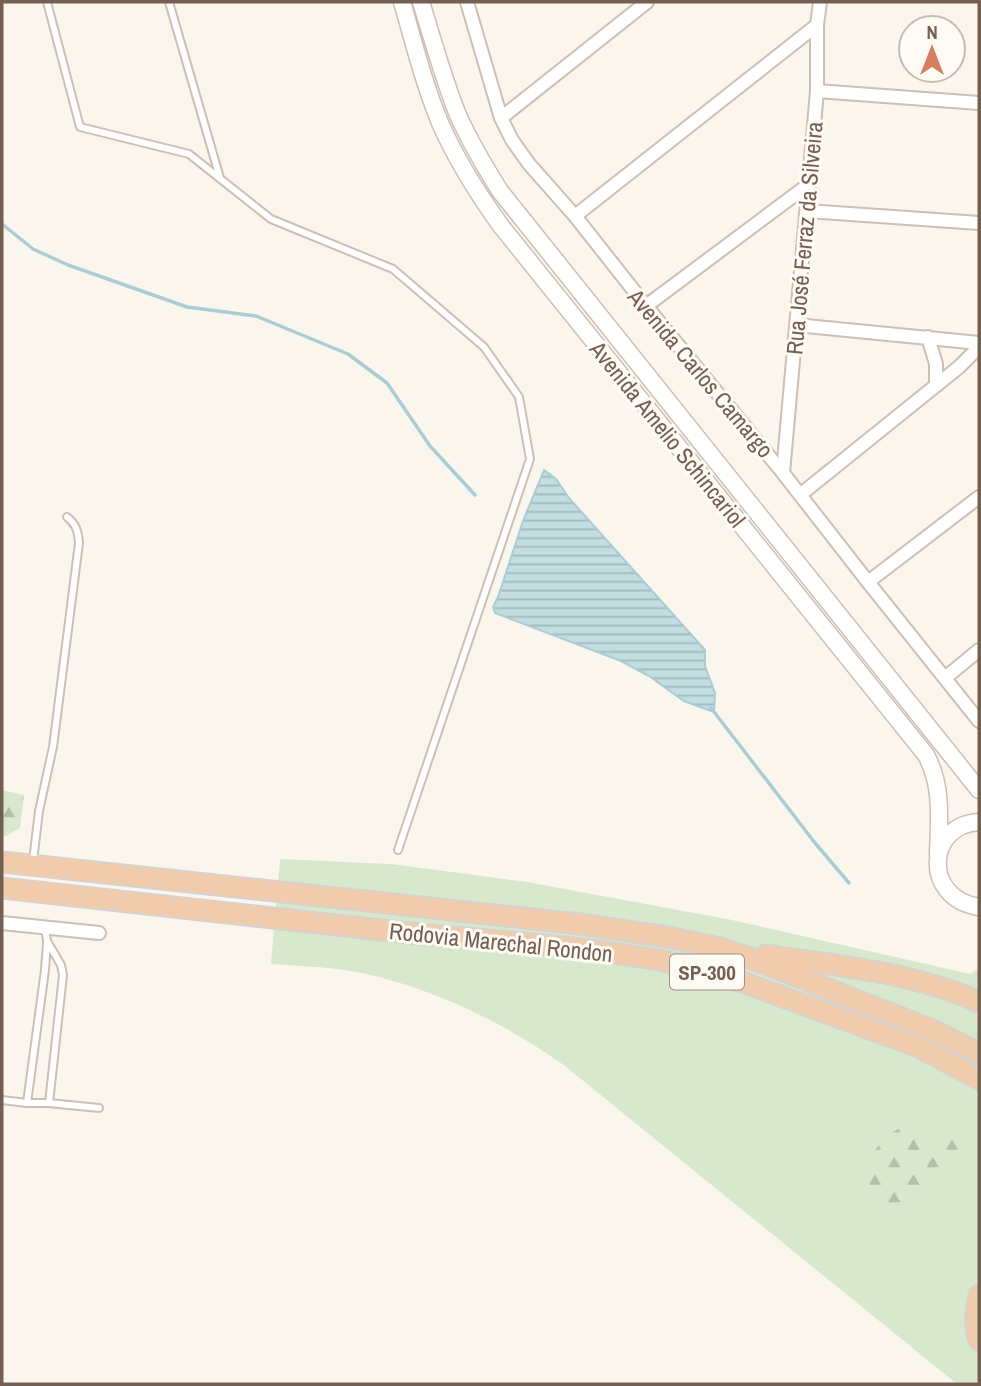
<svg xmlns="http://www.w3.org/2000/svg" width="981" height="1386" font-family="'Archivo Narrow',sans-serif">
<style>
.grass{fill:#d7e8cc}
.forest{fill:url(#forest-firs)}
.water{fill:url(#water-rules);stroke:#aacdd4;stroke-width:2}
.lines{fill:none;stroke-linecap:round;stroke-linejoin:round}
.stream{stroke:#aacdd4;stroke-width:3.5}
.service-casing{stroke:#cdbfb4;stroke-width:10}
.minor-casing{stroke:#cdbfb4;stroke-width:16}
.secondary-casing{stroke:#cfbfb2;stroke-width:19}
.trunk-casing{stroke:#d8d2cf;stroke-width:23}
.service{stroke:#fff;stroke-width:6}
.minor{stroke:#fff;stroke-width:12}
.secondary{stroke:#fff;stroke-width:16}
.trunk{stroke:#f0ccad;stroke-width:19}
.labels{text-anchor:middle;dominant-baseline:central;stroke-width:6;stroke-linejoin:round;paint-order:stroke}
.shield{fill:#fefaf4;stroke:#9e8e83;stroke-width:2}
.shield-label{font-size:21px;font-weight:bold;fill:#755f52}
.street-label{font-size:23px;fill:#755f52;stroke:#fefaf4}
</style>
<defs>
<pattern id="forest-firs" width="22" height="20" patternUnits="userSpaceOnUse" patternTransform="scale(1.75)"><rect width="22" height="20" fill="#d7e8cc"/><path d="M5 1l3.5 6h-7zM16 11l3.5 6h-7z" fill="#b3bfa8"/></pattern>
<pattern id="water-rules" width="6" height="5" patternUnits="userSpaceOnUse" patternTransform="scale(1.75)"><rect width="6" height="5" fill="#c3dee3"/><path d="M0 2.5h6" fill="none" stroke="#a3b7bb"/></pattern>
</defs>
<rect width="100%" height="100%" fill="#fbf6ed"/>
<path class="grass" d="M 280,859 L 391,864 L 527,882 L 732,920 L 970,974 L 979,968 L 979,1384 L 957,1384 L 565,1066 C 505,1023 435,989 362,973 C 333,967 301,966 271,964 Z"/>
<path class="forest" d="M 2,790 L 24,795 L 20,828 L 6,836 L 2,836 Z
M 948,1127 L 959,1133 L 963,1144 L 927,1182 L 900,1221 L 888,1223 L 873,1205 L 868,1176 L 873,1153 L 885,1137 L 898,1129 L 922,1132 L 934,1138 Z"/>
<path class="water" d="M 544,470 L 556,479 L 569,498 L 705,650 L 705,666 L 715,693 L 714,712 L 684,701 L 649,676 L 621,661 L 495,613 L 493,607 L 498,597 L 523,521 Z"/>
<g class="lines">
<path class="stream" d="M 2,224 L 33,249 L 68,265 L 187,307 L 256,316 L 348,354 L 387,383 L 430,446 L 475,495
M 711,708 L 815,843 L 849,883"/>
<g class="service-casing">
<path id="service" d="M 47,2 L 80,127 L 189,154 L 271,219 L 393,269 L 484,347 L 519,397 L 530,459 L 398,850
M 169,2 L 220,178
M 33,861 L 39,811 L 53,747 L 79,543 C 78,531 76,524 67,517
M 45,928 L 47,941 L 61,965 L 63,975 L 49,1103
M 2,1100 L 27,1103 L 49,1103 L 99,1108
M 27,1103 L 45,970 L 47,943"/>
</g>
<g class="minor-casing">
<path id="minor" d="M 467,2 L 501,118 L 512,140 L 529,164 L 575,216 L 646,306 L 783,473 L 868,582 L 979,721
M 817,91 L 979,103
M 501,118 L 647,2
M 807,211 L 979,223
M 575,216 L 817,25
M 646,306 L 808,185
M 796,325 L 979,343
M 928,337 L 936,364 L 936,384
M 783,473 L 817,91 L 817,25 L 820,2
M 800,495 L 959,367 L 979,347
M 868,582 L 979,497
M 945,678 L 979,650
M 2,923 L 99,933"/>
</g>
<g class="secondary-casing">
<path id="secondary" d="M 402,2 C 414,43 424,85 441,125 C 457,161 478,194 501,226 L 926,755 C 943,786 939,820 938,855
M 421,2 C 433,40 443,78 458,115 C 470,142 485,167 500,191 L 979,790
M 979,822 C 926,825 922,898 979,907"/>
</g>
<g class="trunk-casing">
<path id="trunk" d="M 2,862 L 580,924 L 668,937 L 720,948 L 755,960 L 935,1031 L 979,1053
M 2,888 L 418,934 L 546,945 L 607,952 L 660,960 L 684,966 L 745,983 L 919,1047 L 979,1079
M 766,955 C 837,966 913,972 979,1002
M 979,1295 C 976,1309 974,1326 979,1340"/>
</g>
<use href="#service" class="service"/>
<use href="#minor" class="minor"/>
<use href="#secondary" class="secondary"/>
<use href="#trunk" class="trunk"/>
</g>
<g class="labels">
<rect class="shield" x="670" y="954.5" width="74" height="35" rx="5"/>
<g class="shield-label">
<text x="707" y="972">SP-300</text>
</g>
<g class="street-label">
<text transform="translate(804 238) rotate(-85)">Rua José Ferraz da Silveira</text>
<text transform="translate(701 373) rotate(50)">Avenida Carlos Camargo</text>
<text transform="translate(668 434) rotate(51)">Avenida Amelio Schincariol</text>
<text transform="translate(501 942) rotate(6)">Rodovia Marechal Rondon</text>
</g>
</g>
<rect width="981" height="1386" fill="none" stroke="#755f52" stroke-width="7"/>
<g transform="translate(932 49)"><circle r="33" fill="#fefaf4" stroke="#c7bcb3" stroke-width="2"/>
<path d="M0-5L12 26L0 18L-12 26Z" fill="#d77e61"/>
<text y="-10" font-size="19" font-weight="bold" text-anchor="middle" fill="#755f52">N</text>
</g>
</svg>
